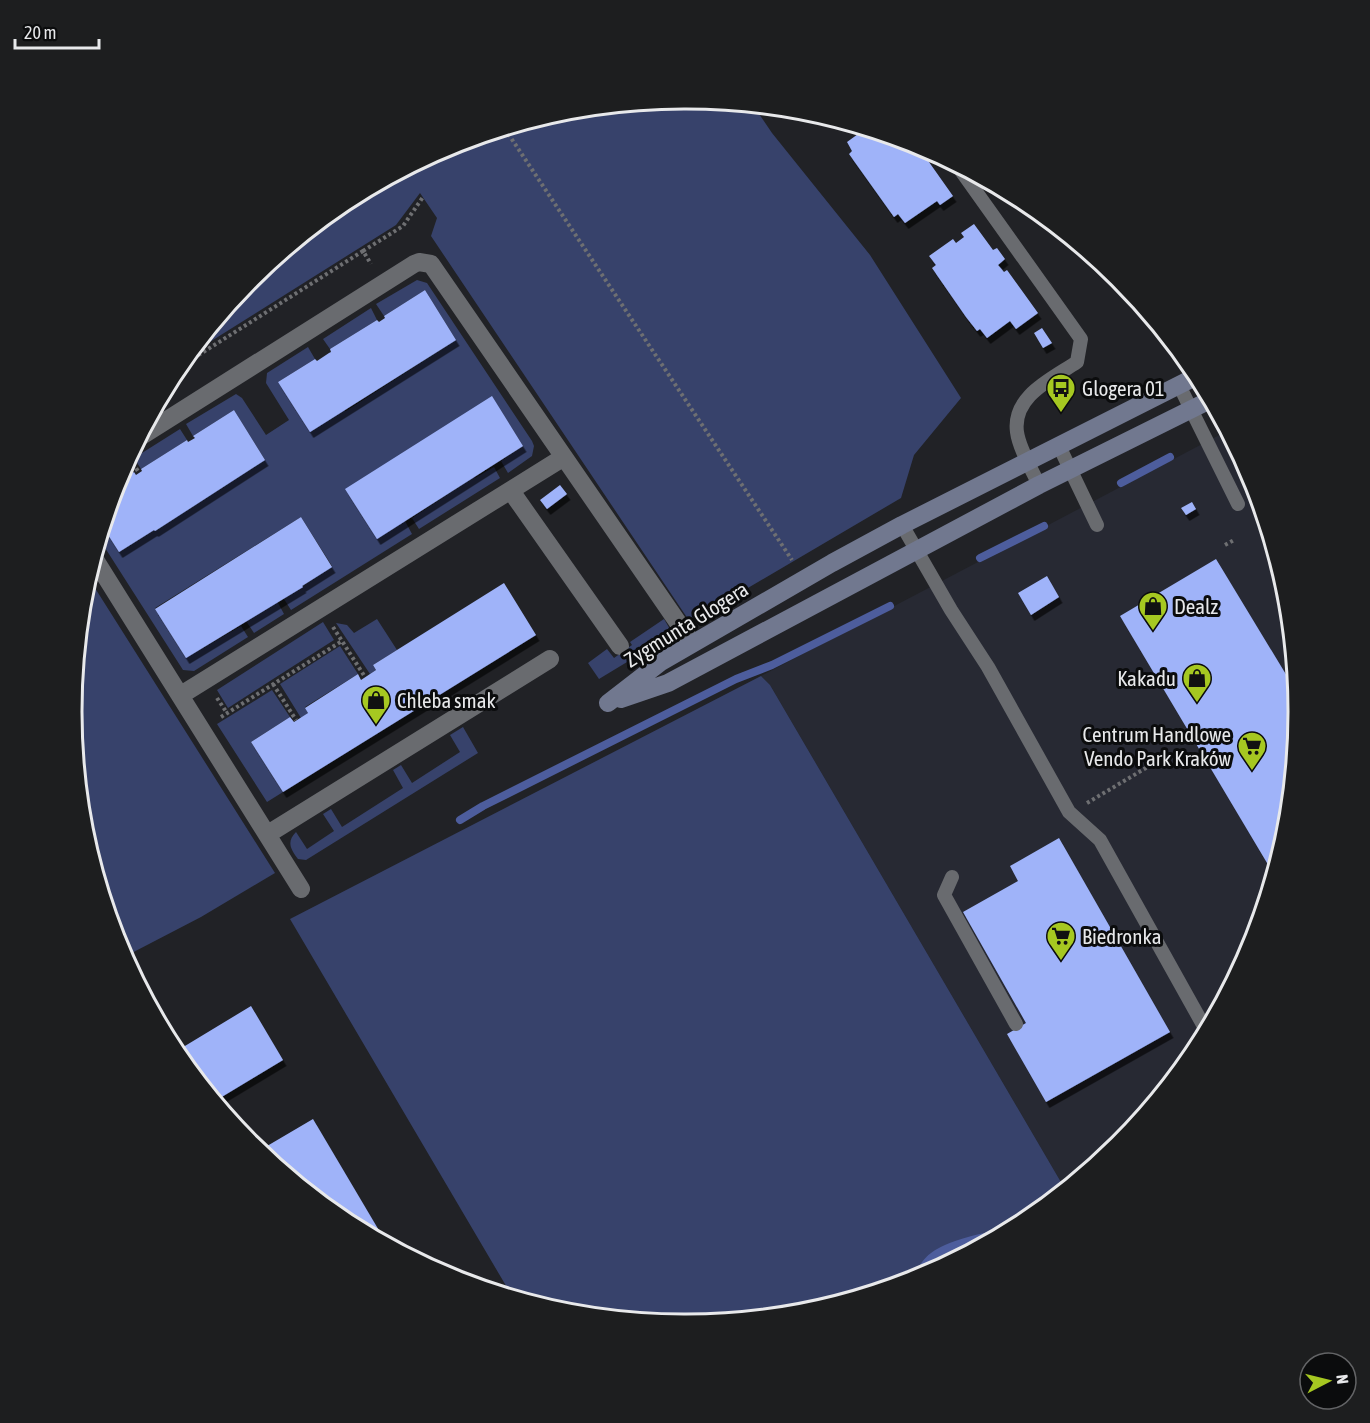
<svg xmlns="http://www.w3.org/2000/svg" width="1370" height="1423" font-family="'Asap Condensed',sans-serif">
<style>
.built{fill:#272933}
.green{fill:#37426b}
.lines{fill:none;stroke-linecap:round;stroke-linejoin:round}
.stream{stroke:#4d5d9d;stroke-width:8}
.building{fill:#9fb3f9;filter:url(#shadow)}
.path{stroke:#6e6f72;stroke-width:4;stroke-dasharray:3 3;stroke-linecap:butt}
.lane{stroke:#696b6f;stroke-width:14}
.street{stroke:#696b6f;stroke-width:18}
.secondary{stroke:#71788f;stroke-width:18}
.labels{text-anchor:middle;dominant-baseline:central;stroke-width:6;stroke-linejoin:round;paint-order:stroke}
.poi-label{font-size:21px;fill:#e8e9eb;stroke:#0b0c0d;text-anchor:start}
.street-label{font-size:21px;fill:#e8e9eb;stroke:#0b0c0d}
.rim{fill:none;stroke:#e8e9eb;stroke-width:3}
</style>
<defs>
<filter id="shadow"><feDropShadow dx="3.5" dy="6" stdDeviation="0" flood-color="#0009"/></filter>
</defs>
<rect width="100%" height="100%" fill="#212226"/>
<path class="built" d="M 1227,431 L 1251,477 L 1286,592 L 1298,712 L 1286,831 L 1251,946 L 1194,1052 L 1118,1145 L 1065,1189 L 770,685 L 761,676 Z"/>
<path class="green" d="M 685,99 L 753,105 L 772,133 L 870,255 L 961,398 L 914,455 L 901,498 L 690,622 L 431,236 L 437,218 L 420,193 L 396,225 L 189,355 L 252,278 L 345,202 L 451,145 L 566,110 Z
M 417,280 L 427,283 L 532,441 L 534,446 L 532,456 L 508,473 L 501,461 L 523,446 L 492,397 L 405,521 L 412,534 L 291,610 L 284,599 L 332,566 L 301,517 L 155,608 L 186,658 L 241,626 L 248,637 L 194,671 L 183,670 L 100,540 L 103,527 L 119,552 L 154,530 L 155,531 L 265,460 L 234,410 L 193,436 L 186,424 L 236,394 L 242,398 L 266,435 L 289,420 L 266,383 L 267,373 L 308,347 L 315,359 L 278,382 L 346,411 L 456,340 L 425,290 L 384,316 L 376,304 Z
M 371,308 L 377,320 L 330,349 L 323,339 Z
M 180,429 L 187,440 L 141,469 L 134,458 Z
M 494,467 L 500,478 L 419,529 L 412,518 L 474,477 L 475,478 Z
M 88,577 L 275,873 L 201,917 L 124,957 L 119,946 L 84,831 L 72,711 L 84,592 Z
M 277,601 L 284,614 L 254,633 L 246,621 Z
M 377,619 L 397,650 L 373,665 L 376,670 L 370,674 L 336,623 L 347,625 L 354,633 Z
M 664,619 L 671,631 L 670,636 L 599,679 L 588,663 L 607,649 L 614,658 L 632,645 L 630,642 Z
M 323,622 L 334,640 L 228,708 L 217,690 Z
M 340,646 L 358,674 L 305,707 L 308,713 L 301,718 L 280,684 Z
M 761,676 L 770,685 L 1065,1189 L 1025,1221 L 919,1278 L 804,1313 L 685,1324 L 565,1313 L 512,1296 L 290,919 Z
M 272,690 L 290,717 L 251,742 L 283,792 L 267,802 L 217,724 Z
M 463,727 L 478,753 L 306,860 L 298,859 C 291,850 286,842 296,832 L 307,849 L 334,831 L 323,814 L 331,809 L 342,827 L 403,788 L 393,770 L 401,765 L 412,783 L 460,752 L 450,735 Z"/>
<g class="lines">
<path class="stream" d="M 1121,483 L 1170,457
M 980,558 L 1044,526
M 460,820 L 483,806 L 736,679 L 772,665 L 890,606
M 915,1279 C 919,1273 924,1265 929,1260 C 943,1245 982,1237 1002,1234"/>
</g>
<path class="building" d="M 865,129 L 921,146 L 915,150 L 921,158 L 924,155 L 953,196 L 940,205 L 937,201 L 905,223 L 898,214 L 894,217 L 849,154 L 852,151 L 847,142 Z
M 974,224 L 993,250 L 997,248 L 1005,259 L 998,265 L 1004,272 L 1007,270 L 1038,313 L 1016,329 L 1010,321 L 987,338 L 980,329 L 977,331 L 966,317 L 932,268 L 936,265 L 929,256 L 953,239 L 956,243 L 964,237 L 961,233 Z
M 425,290 L 456,340 L 310,432 L 278,382 L 315,359 L 317,361 L 329,353 L 331,352 L 330,349 L 377,320 L 379,322 L 385,318 L 384,316 Z
M 1042,328 L 1052,343 L 1043,348 L 1034,333 Z
M 492,396 L 523,446 L 377,539 L 345,489 Z
M 234,410 L 265,460 L 155,531 L 154,530 L 119,552 L 103,527 L 117,484 L 134,472 L 136,475 L 142,471 L 141,469 L 187,440 L 188,442 L 195,438 L 193,436 Z
M 560,485 L 567,494 L 547,509 L 540,500 Z
M 1192,502 L 1196,509 L 1186,515 L 1181,508 Z
M 301,517 L 332,567 L 302,586 L 303,587 L 186,658 L 155,609 Z
M 1216,559 L 1296,691 L 1298,712 L 1286,831 L 1273,873 L 1120,616 Z
M 1047,576 L 1059,597 L 1031,615 L 1018,593 Z
M 504,583 L 536,635 L 283,792 L 251,742 L 290,717 L 294,722 L 308,713 L 305,708 L 358,674 L 361,680 L 376,670 L 373,665 Z
M 1059,838 L 1170,1032 L 1046,1102 L 1007,1034 L 1026,1023 L 963,912 L 1018,881 L 1010,866 Z
M 251,1006 L 283,1060 L 215,1101 L 175,1052 Z
M 313,1119 L 387,1244 L 344,1221 L 267,1158 L 262,1149 Z"/>
<g class="lines">
<path class="path" d="M 505,129 L 792,560
M 363,251 L 403,226 L 423,197
M 178,368 L 363,251 L 371,264
M 130,458 L 139,473
M 1225,545 L 1234,540
M 333,627 L 365,677
M 273,684 L 296,720
M 217,698 L 227,713
M 221,717 L 342,641
M 1087,803 L 1166,756"/>
<path class="lane" d="M 957,165 L 1081,339 L 1077,362 C 1052,379 1012,396 1017,432 C 1019,448 1032,470 1039,485
M 1179,385 L 1238,504
M 1059,446 L 1097,525
M 902,525 L 951,610 L 988,667 L 1069,812 L 1100,840 L 1206,1030
M 952,877 L 944,895 L 1016,1024"/>
<path class="street" d="M 140,437 L 414,264 L 419,262 L 431,264 L 692,643
M 511,491 L 620,646
M 94,558 L 301,889
M 181,695 L 564,457
M 268,834 L 550,659"/>
<path class="secondary" d="M 621,699 L 668,683 L 1039,485 L 1210,400
M 608,703 L 661,662 L 832,563 L 902,525 L 1197,376"/>
</g>
<defs>
<g id="bus-pin" transform="scale(1.5)"><path d="M0 17L-7.5 6A9.5 9.5 0 1 1 7.5 6Z" fill="#a6c821" stroke="#0b0c0d"/><path d="M-5-6H5V4H4V6H2V4H-2V6H-4V4H-5ZM-3.5-4V0h7V-4ZM-3.5 1.2v1.5H-2V1.2ZM2 1.2v1.5H3.5V1.2Z" fill="#111"/></g>
<g id="shop-pin" transform="scale(1.5)"><path d="M0 17L-7.5 6A9.5 9.5 0 1 1 7.5 6Z" fill="#a6c821" stroke="#0b0c0d"/><path d="M-5-2.5h2.3a2.7 3.5 0 0 1 5.4 0H5L5.5 6h-11ZM-1.5-2.5h3a1.5 2.3 0 0 0-3 0Z" fill="#111"/></g>
<g id="supermarket-pin" transform="scale(1.5)"><path d="M0 17L-7.5 6A9.5 9.5 0 1 1 7.5 6Z" fill="#a6c821" stroke="#0b0c0d"/><path d="M-6-5.5h2.5l.6 2H6L4.5 2H-2.5L-4.4-4H-6ZM-1.5 3.2a1.3 1.3 0 1 0 .1 0ZM3 3.2a1.3 1.3 0 1 0 .1 0Z" fill="#111"/></g>
</defs>
<g fill-rule="evenodd">
<use href="#bus-pin" x="1061" y="388"/>
<use href="#shop-pin" x="1153" y="606"/>
<use href="#shop-pin" x="1197" y="678"/>
<use href="#shop-pin" x="376" y="700"/>
<use href="#supermarket-pin" x="1252" y="746"/>
<use href="#supermarket-pin" x="1061" y="936"/>
</g>
<g class="labels">
<g class="poi-label">
<text x="1082" y="388">Glogera 01</text>
<text x="1174" y="606">Dealz</text>
<text x="1176" y="678" text-anchor="end">Kakadu</text>
<text x="397" y="700">Chleba smak</text>
<text x="1231" y="734" text-anchor="end">Centrum Handlowe<tspan x="1231" dy="24">Vendo Park Kraków</tspan></text>
<text x="1082" y="936">Biedronka</text>
</g>
<g class="street-label">
<text transform="translate(686 624) rotate(-32)">Zygmunta Glogera</text>
</g>
</g>
<path d="M0 0H1370V1423H0ZM684 109H686A602 602 0 0 1 1288 711V712A602 602 0 0 1 686 1314H684A602 602 0 0 1 82 712V711A602 602 0 0 1 684 109Z" fill="#1d1e1f" fill-rule="evenodd"/>
<path class="rim" d="M684 109H686A602 602 0 0 1 1288 711V712A602 602 0 0 1 686 1314H684A602 602 0 0 1 82 712V711A602 602 0 0 1 684 109Z"/>
<g transform="translate(1328 1381) rotate(83)"><circle r="28" fill="#0b0c0d" stroke="#636466" stroke-width="1.5"/>
<path d="M0-4.5L10 22L0 15L-10 22Z" fill="#a6c821"/>
<text y="-9" font-size="16" font-weight="bold" text-anchor="middle" fill="#e8e9eb">N</text>
</g>
<path d="M15 39v9h84v-9" fill="none" stroke="#e8e9eb" stroke-width="3"/>
<text x="24" y="39" font-size="18" fill="#e8e9eb" stroke="#0b0c0d" stroke-width="4.5" paint-order="stroke">20 m</text>
</svg>
